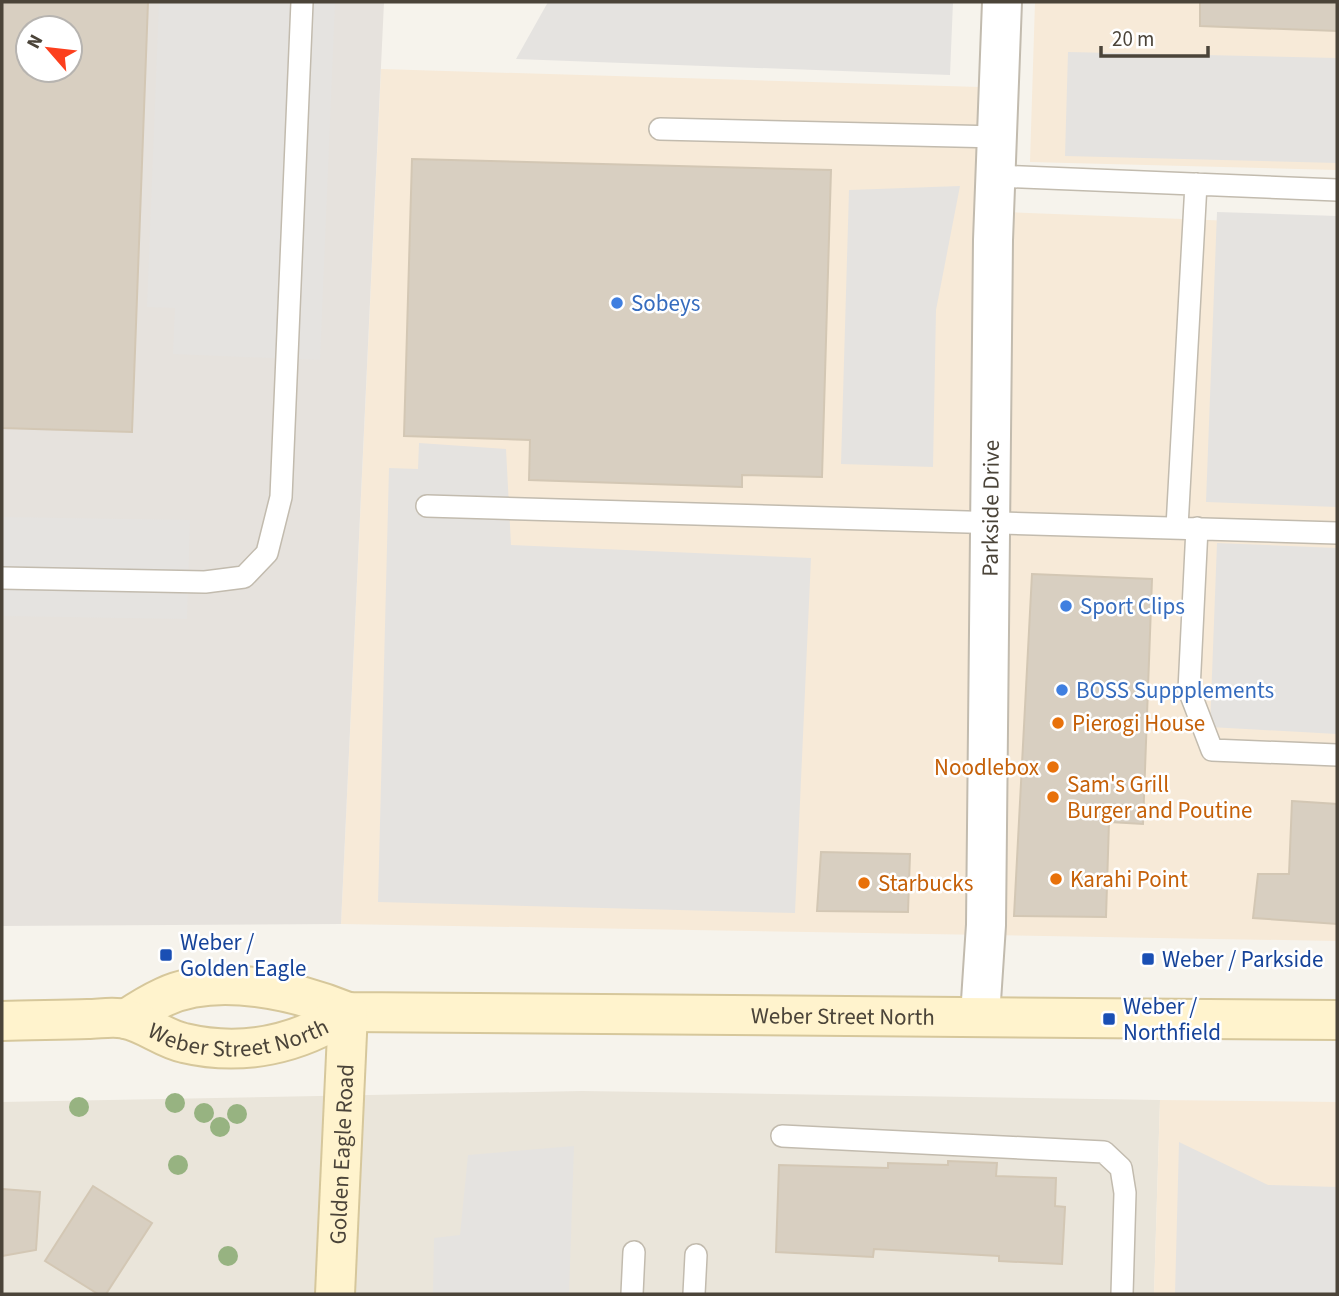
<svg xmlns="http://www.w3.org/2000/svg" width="1339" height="1296" font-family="'Source Sans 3',sans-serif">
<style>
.residential{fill:#eae5da}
.commercial{fill:#f7ead8}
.industrial{fill:#e6e2dd;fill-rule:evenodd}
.parking{fill:#e5e3e0}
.building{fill:#d8cfc1;stroke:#d3c7b4;stroke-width:2;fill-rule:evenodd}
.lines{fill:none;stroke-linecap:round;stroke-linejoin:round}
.lane-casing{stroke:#c2bbae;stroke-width:24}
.street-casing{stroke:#c2bbae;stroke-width:42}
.secondary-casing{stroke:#d6c79b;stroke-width:42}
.lane{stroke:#fff;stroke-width:21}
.street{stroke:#fff;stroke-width:38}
.secondary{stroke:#fff3cd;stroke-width:38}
.tree{fill:#97b381}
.shop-dot{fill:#3f7fe0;stroke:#fff;stroke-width:2.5}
.food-dot{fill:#e8710a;stroke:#fff;stroke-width:2.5}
.transit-dot{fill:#1a4fb4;stroke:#fff;stroke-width:2.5}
.labels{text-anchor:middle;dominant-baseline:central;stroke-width:5;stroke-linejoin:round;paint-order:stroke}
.shop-label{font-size:23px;fill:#366cbe;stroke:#fff;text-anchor:start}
.street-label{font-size:23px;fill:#4b4439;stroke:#fff}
.food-label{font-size:23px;fill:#c56008;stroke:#fff;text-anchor:start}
.transit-label{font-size:23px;fill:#164399;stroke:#fff;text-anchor:start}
</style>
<rect width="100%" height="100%" fill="#f6f3ec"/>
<path class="residential" d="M 582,1091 L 1160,1100 L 1154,1294 L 2,1294 L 2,1102 Z"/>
<path class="commercial" d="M 1035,2 L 1337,2 L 1337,170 L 1030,162 Z
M 381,69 L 980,87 L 977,211 L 1337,225 L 1337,941 L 341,924 Z
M 1160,1100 L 1337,1102 L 1337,1294 L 1154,1294 Z"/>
<path class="industrial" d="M 2,2 L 384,2 L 341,924 L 2,926 ZM 28,28 L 70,28 L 70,70 L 28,70 Z"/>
<path class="parking" d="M 159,2 L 335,2 L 320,360 L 173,354 L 175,308 L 147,307 Z
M 548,2 L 953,2 L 950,75 L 516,59 Z
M 1068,52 L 1337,58 L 1337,163 L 1065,156 Z
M 960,186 L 936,310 L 933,467 L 841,464 L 849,190 Z
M 1217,212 L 1337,216 L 1337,507 L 1206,502 Z
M 419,443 L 506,449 L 511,545 L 811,558 L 795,913 L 378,902 L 389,468 L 418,469 Z
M 2,517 L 190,520 L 187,619 L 2,616 Z
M 1217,543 L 1337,548 L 1337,734 L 1210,727 Z
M 1179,1142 L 1268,1185 L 1337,1187 L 1337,1294 L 1175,1294 Z
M 574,1146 L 569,1294 L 433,1294 L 434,1238 L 460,1235 L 468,1155 Z"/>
<path class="building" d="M 2,2 L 148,2 L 132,432 L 2,428 ZM 28,28 L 70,28 L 70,70 L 28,70 Z
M 1200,2 L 1337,2 L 1337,31 L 1200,26 Z
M 412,159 L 831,170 L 822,477 L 742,475 L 742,487 L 529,480 L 530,440 L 404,436 Z
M 1032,574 L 1152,579 L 1143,824 L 1109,822 L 1106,917 L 1014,916 Z
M 1292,801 L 1337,804 L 1337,924 L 1253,918 L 1258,874 L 1289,874 Z
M 821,852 L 910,854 L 908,912 L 817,911 Z
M 948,1161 L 997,1163 L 996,1176 L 1056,1178 L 1055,1206 L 1065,1207 L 1062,1264 L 999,1261 L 999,1256 L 874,1249 L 873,1257 L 776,1252 L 779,1165 L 888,1168 L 888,1163 L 948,1165 Z
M 93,1186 L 152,1223 L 106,1294 L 98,1294 L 45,1261 Z
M 2,1189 L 40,1192 L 36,1250 L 2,1256 Z"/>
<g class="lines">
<g class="lane-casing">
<path id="lane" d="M 660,129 L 999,137
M 996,176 L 1337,190
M 427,506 L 1337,533
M 1177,527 L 1196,184
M 1197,528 L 1189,690 L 1212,750 L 1337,755
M 2,578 L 205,582 L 244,577 L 267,553 L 281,497 L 302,2
M 782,1136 L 1104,1152 L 1121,1168 L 1125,1193 L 1122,1294
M 632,1294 L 634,1252
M 694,1294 L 696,1255"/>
</g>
<g class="street-casing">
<g id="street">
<path id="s1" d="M 980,1016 L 986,925 L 993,240 L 1002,2"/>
</g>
</g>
<g class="secondary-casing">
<g id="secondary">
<path id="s2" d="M 126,1019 C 138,1011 151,1003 164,997 C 218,972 297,991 348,1012 L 1337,1020"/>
<path id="s3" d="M 2,1021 C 30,1020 59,1020 88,1019 C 99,1019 114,1016 125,1019 C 144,1022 164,1039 184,1043 C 243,1057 299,1044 348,1012"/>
<path id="s4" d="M 335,1294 L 348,1012"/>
</g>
</g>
<use href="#lane" class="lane"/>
<use href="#street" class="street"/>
<use href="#secondary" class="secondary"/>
</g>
<g class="tree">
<circle cx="175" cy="1103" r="10"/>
<circle cx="79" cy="1107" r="10"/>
<circle cx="204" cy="1113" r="10"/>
<circle cx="237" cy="1114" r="10"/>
<circle cx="220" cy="1127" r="10"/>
<circle cx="178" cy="1165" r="10"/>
<circle cx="228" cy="1256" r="10"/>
</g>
<g class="shop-dot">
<circle cx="617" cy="303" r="7"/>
<circle cx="1066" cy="606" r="7"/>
<circle cx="1062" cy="690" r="7"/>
</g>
<g class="food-dot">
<circle cx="1058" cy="723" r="7"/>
<circle cx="1053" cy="767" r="7"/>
<circle cx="1053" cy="797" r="7"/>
<circle cx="1056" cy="879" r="7"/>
<circle cx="864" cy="883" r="7"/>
</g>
<g class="transit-dot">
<rect x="159" y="948" width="14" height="14" rx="3.5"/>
<rect x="1141" y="952" width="14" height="14" rx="3.5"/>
<rect x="1102" y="1012" width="14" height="14" rx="3.5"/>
</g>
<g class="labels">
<g class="shop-label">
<text x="631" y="303">Sobeys</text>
<text x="1080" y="606">Sport Clips</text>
<text x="1076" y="690">BOSS Suppplements</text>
</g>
<g class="street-label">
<text stroke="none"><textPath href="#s1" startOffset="508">Parkside Drive</textPath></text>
<text stroke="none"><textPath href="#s2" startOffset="728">Weber Street North</textPath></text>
<text stroke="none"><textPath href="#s3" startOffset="242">Weber Street North</textPath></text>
<text stroke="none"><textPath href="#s4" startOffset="140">Golden Eagle Road</textPath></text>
</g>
<g class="food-label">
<text x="1072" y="723">Pierogi House</text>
<text x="1039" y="767" text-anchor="end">Noodlebox</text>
<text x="1067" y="784">Sam's Grill<tspan x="1067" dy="26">Burger and Poutine</tspan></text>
<text x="1070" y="879">Karahi Point</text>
<text x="878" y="883">Starbucks</text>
</g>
<g class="transit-label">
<text x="180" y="942">Weber /<tspan x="180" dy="26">Golden Eagle</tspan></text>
<text x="1162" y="959">Weber / Parkside</text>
<text x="1123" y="1006">Weber /<tspan x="1123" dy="26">Northfield</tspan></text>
</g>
</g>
<rect width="1339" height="1296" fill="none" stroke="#4b4439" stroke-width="7"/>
<g transform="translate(49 49) rotate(298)"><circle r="33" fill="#ffffff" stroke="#b7b4b0" stroke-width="2"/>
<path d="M0-5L12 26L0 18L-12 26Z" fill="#fc3f1d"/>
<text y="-10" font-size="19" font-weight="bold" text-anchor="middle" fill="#4b4439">N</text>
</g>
<path d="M1101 46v10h107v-10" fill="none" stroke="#4b4439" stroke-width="3.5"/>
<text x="1112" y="46" font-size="21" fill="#4b4439" stroke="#ffffff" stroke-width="5" paint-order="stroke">20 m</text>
</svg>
